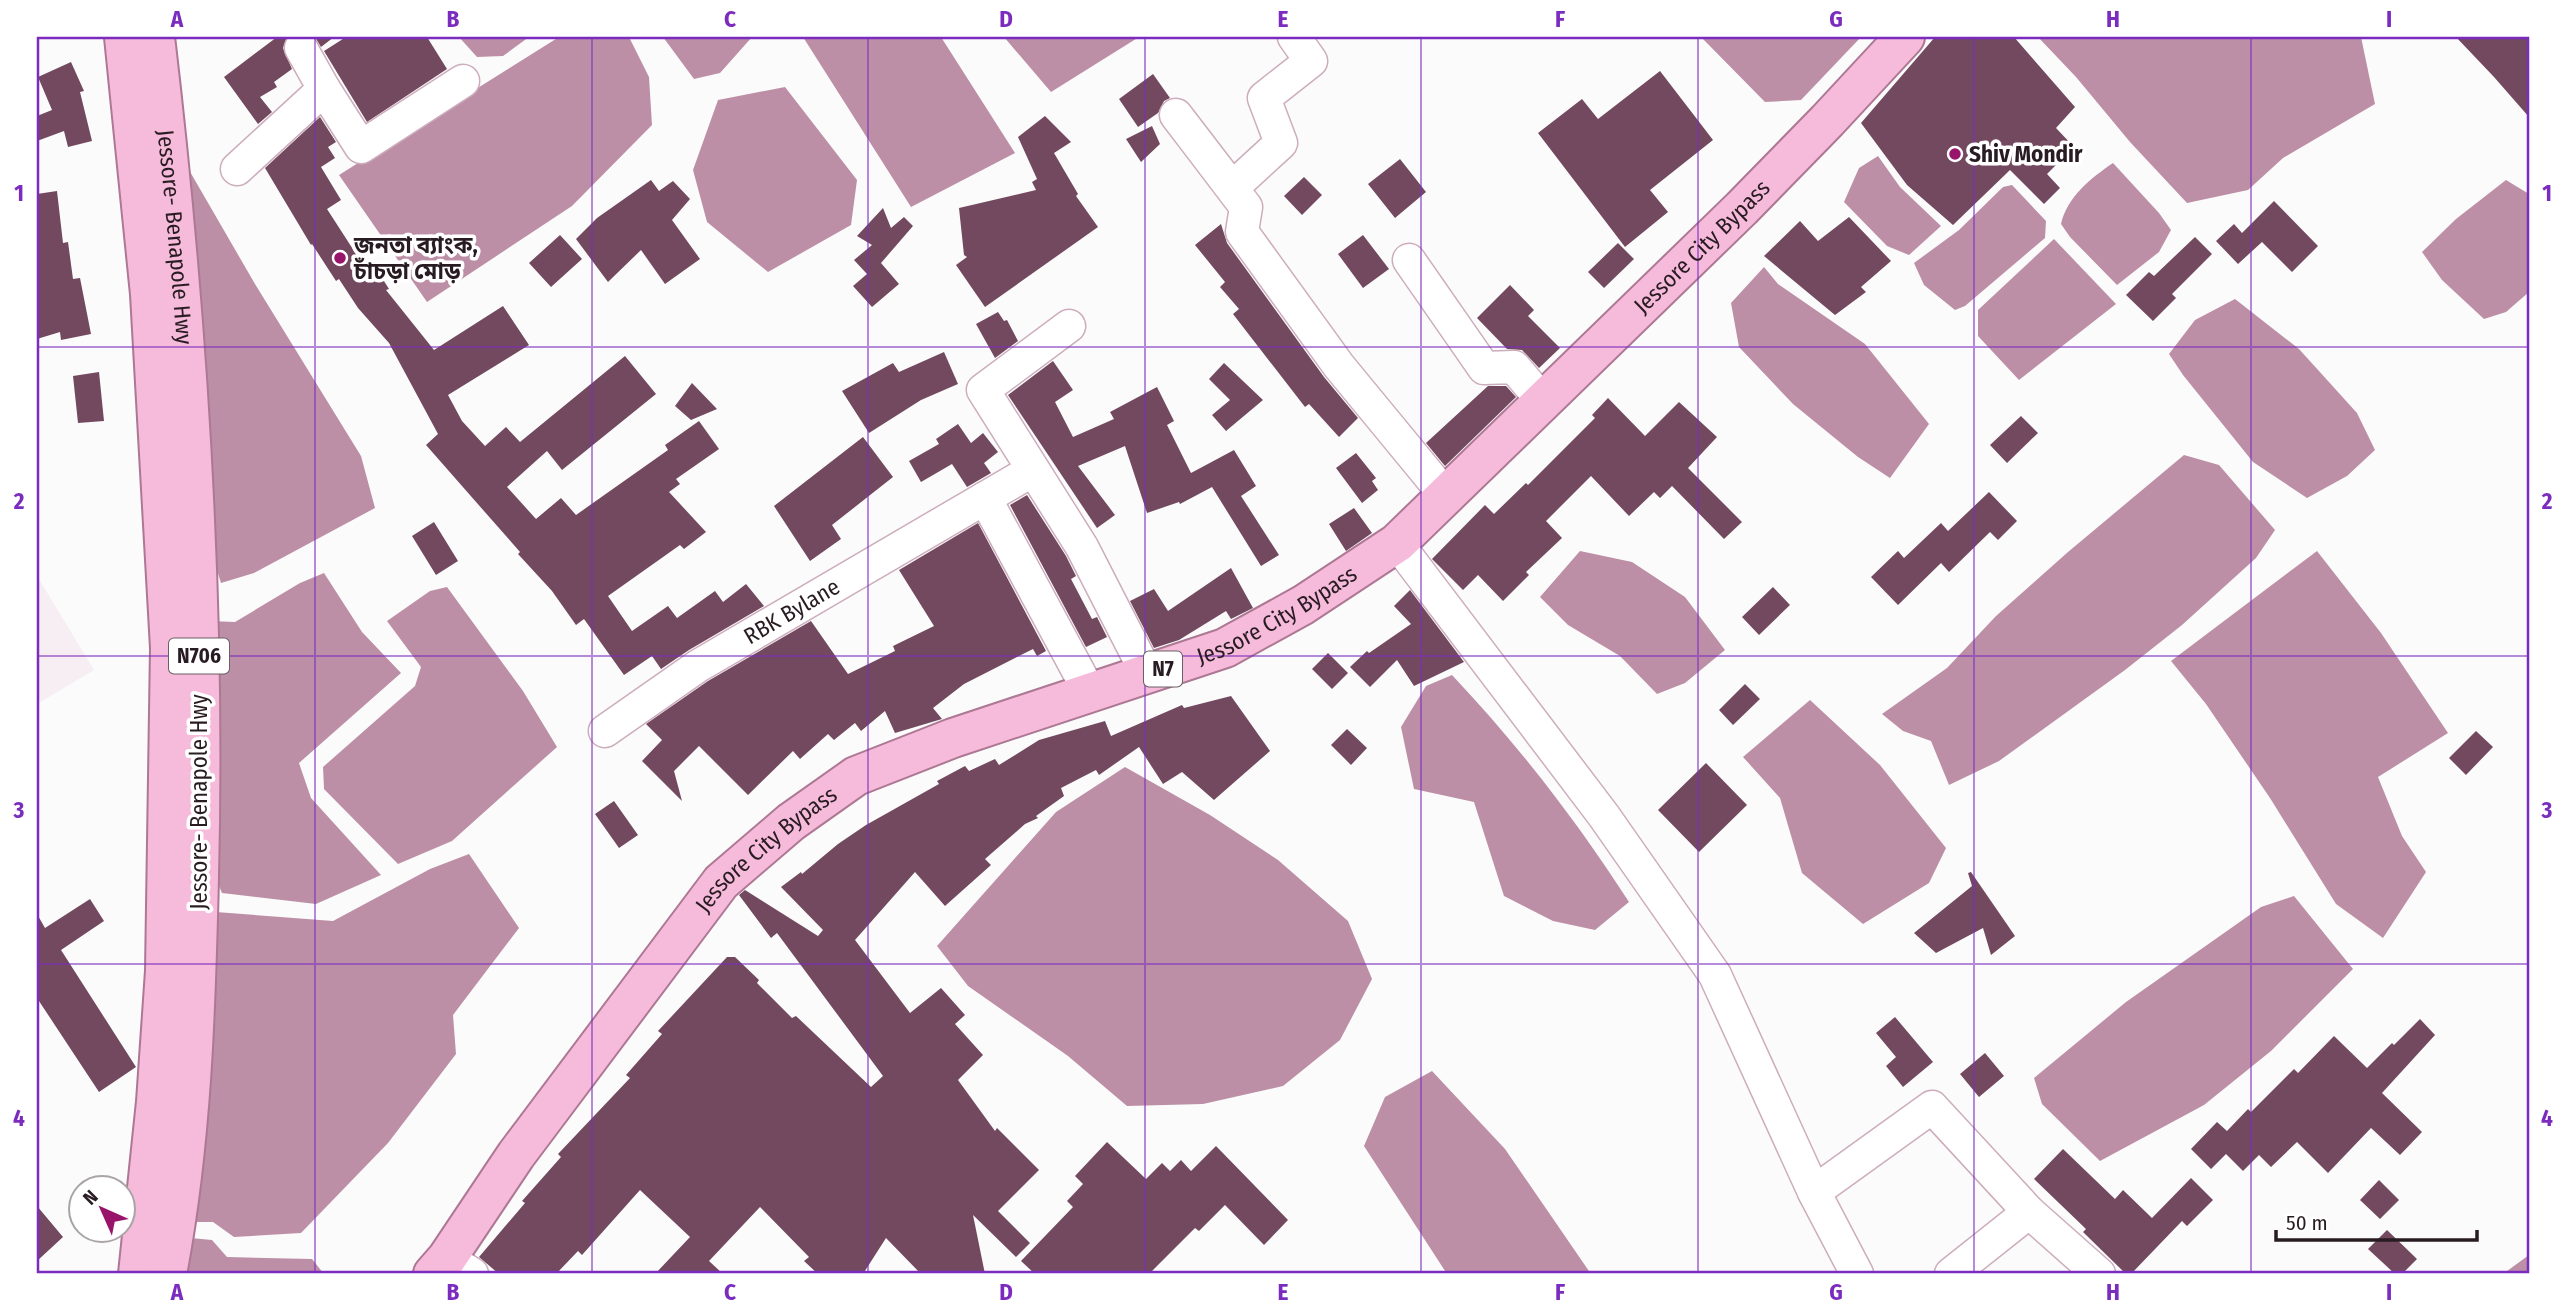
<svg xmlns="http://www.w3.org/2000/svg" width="2566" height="1311" font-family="'Fira Sans Condensed','Noto Sans Bengali',sans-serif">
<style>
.built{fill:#f6eef2}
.water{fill:#bd8fa6}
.building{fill:#72495f}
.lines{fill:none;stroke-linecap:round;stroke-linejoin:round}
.minor-casing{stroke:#cdadbd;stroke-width:35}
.trunk-casing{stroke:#ad7893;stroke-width:42}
.minor{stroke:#fff;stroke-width:32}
.trunk{stroke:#f6bada;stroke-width:38}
.grid{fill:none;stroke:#7b2cbf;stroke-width:2;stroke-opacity:0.55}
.poi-dot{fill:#97146a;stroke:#fff;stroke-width:2.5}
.labels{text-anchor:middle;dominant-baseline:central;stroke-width:7;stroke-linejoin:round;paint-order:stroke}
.shield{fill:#fff;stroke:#686064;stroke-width:2}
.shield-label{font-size:21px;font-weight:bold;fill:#281c22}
.poi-label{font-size:23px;font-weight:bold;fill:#281c22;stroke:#fff;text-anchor:start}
.street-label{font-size:23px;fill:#281c22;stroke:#fff}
.neatline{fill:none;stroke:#7b2cbf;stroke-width:2.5}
.grid-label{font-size:23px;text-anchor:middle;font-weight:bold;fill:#7b2cbf}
</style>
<rect width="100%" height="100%" fill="#fbfbfb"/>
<path class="built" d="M 37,576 L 94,670 L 37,704 Z"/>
<path class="water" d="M 459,37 L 529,37 L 503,56 L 477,57 Z
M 559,37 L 629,37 L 649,77 L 652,125 L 572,206 L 427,302 L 339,175 Z
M 663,37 L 752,37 L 720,73 L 694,79 Z
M 803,37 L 941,37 L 1015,153 L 911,207 Z
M 1004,37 L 1139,37 L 1051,92 Z
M 1701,37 L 1861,37 L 1801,100 L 1765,102 Z
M 2038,37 L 2361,37 L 2375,104 L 2283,158 L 2248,190 L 2187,203 L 2130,142 L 2076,77 Z
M 785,87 L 857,180 L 851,225 L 768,272 L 707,222 L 693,170 L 718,100 Z
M 1878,156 L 1900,187 L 1941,226 L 1909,255 L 1887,246 L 1844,202 L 1859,168 Z
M 2113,163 L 2159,213 L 2171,230 L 2159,252 L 2117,285 L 2070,237 L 2061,224 C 2067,197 2091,178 2113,163 Z
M 189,170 L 255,284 L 361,456 L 375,508 L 254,573 L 221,583 L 199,513 Z
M 2506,180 L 2529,194 L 2529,292 L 2506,312 L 2484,319 L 2442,280 L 2422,252 L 2456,219 Z
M 2012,185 L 2046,221 L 2045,238 L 1965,306 L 1955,310 L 1924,285 L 1914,263 L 1959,230 L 2003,187 Z
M 2054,239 L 2116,304 L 2019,380 L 1978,336 L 1978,310 Z
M 1764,267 L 1778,284 L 1865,344 L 1929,424 L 1890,478 L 1858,457 L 1793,404 L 1739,347 L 1731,303 Z
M 2235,299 L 2299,349 L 2357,413 L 2375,450 L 2347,476 L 2307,498 L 2253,462 L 2183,375 L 2169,354 L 2195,320 Z
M 2184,455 L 2219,465 L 2275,530 L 2256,558 L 2182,625 L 2125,670 L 1999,761 L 1949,785 L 1931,741 L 1903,731 L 1882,714 L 1947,668 L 1996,616 L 2068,552 Z
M 1580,551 L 1632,562 L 1685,597 L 1725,650 L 1685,683 L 1657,694 L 1620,656 L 1568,625 L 1540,597 Z
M 2317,551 L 2381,633 L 2448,733 L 2378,777 L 2402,836 L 2426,872 L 2383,938 L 2336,904 L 2270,798 L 2206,704 L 2171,661 Z
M 324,573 L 362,632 L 401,673 L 299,763 L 311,798 L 381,875 L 316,904 L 222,893 L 213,872 L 210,621 L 235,622 L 300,583 Z
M 447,587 L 523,691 L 557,747 L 452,841 L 398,864 L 324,789 L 323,767 L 415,686 L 421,667 L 387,621 L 430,591 Z
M 1452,675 C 1518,745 1577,821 1629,902 L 1595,930 L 1553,921 L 1504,896 L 1474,802 L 1414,789 L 1401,727 L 1426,686 Z
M 1810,700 L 1880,765 L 1946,848 L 1929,883 L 1863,924 L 1802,873 L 1780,798 L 1743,757 Z
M 1125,767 L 1210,815 L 1278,860 L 1348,921 L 1372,979 L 1340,1040 L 1283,1086 L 1203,1104 L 1127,1106 L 1068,1056 L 968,986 L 937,946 L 1056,812 Z
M 469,854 L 519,928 L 453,1015 L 456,1054 L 388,1143 L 301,1233 L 234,1237 L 213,1222 L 192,1222 L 216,912 L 333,921 L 430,869 Z
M 2294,896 L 2353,969 L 2271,1051 L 2204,1105 L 2100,1161 L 2042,1104 L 2034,1078 L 2126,1002 L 2261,907 Z
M 1432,1071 L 1505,1149 L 1591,1274 L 1447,1274 L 1364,1146 L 1385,1097 Z
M 191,1238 L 212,1240 L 227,1257 L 312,1259 L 324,1274 L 186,1274 Z
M 2529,1255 L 2529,1274 L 2503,1274 Z"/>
<path class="building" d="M 277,37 L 287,37 L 283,48 L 292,69 L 274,82 L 277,87 L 260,97 L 272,112 L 258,124 L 224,77 Z
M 315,37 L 334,37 L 321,47 Z
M 346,37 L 427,37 L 447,69 L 367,122 L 324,51 Z
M 1935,37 L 2014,37 L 2075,107 L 2056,128 L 2074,147 L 2047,174 L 2060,188 L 2044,204 L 2010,170 L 1953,225 L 1907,185 L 1861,123 Z
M 2456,37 L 2529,37 L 2529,117 L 2494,77 Z
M 71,62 L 84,91 L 80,92 L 92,141 L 68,147 L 64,131 L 37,141 L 37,116 L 52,110 L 38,77 Z
M 1660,71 L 1713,140 L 1650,190 L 1668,212 L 1625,247 L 1538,133 L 1582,99 L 1598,119 Z
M 1153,74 L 1170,98 L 1164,101 L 1158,113 L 1138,127 L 1119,99 Z
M 1045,116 L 1071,142 L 1054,153 L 1078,194 L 1076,196 L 1098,227 L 985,307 L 956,265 L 967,257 L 964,255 L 959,208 L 1036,190 L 1032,182 L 1037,179 L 1018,137 Z
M 320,117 L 336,142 L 328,147 L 335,158 L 321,167 L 341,200 L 327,209 L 369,274 L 377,270 L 389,289 L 386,290 L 434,350 L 503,306 L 529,345 L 448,395 L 462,421 L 485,446 L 506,427 L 520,442 L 625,356 L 656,394 L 562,470 L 547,451 L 507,487 L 536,519 L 561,498 L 576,515 L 668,450 L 665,445 L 699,421 L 719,449 L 676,479 L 680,484 L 669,492 L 706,532 L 684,549 L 680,545 L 608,596 L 632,631 L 668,606 L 677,618 L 715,591 L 723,602 L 746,584 L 764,606 L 689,650 L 661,669 L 652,656 L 624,675 L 584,619 L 576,625 L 552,591 L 518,554 L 520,552 L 426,445 L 438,434 L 389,343 L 358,308 L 339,279 L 336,281 L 312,244 L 311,245 L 265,168 Z
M 1152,126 L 1160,144 L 1141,162 L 1126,139 Z
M 1400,159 L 1426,192 L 1395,218 L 1368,184 Z
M 1304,177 L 1322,195 L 1302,215 L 1284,196 Z
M 651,180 L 659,191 L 673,181 L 690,199 L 672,220 L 700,259 L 665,284 L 641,250 L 608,282 L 576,239 L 597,218 Z
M 57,191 L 63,243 L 68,242 L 73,279 L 80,278 L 91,334 L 61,340 L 60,332 L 37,339 L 37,194 Z
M 2274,201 L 2318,246 L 2292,272 L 2262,242 L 2238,264 L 2216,241 L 2234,224 L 2242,233 Z
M 883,208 L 891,228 L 904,217 L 913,226 L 881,263 L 899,284 L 872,307 L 853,286 L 867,274 L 854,260 L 872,245 L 857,236 Z
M 1849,217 L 1891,261 L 1861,287 L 1866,292 L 1835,315 L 1764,256 L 1800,221 L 1818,241 Z
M 1221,224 L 1227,243 L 1324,377 L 1358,418 L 1339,437 L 1309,404 L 1305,407 L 1233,314 L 1239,309 L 1220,287 L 1225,282 L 1195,245 Z
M 560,235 L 582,259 L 551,287 L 529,263 Z
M 1363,235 L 1389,269 L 1363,288 L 1338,254 Z
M 2195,237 L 2212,254 L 2172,294 L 2176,298 L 2153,321 L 2126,295 L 2149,272 L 2154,276 Z
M 1618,243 L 1634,259 L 1604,288 L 1588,272 Z
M 1510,285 L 1534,310 L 1528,316 L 1560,348 L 1539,368 L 1522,350 L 1507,349 L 1477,318 Z
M 998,312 L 1004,321 L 1007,320 L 1018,341 L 995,358 L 976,324 Z
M 944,352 L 958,384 L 921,400 L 869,433 L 842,391 L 893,363 L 899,372 Z
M 1053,361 L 1073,390 L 1055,402 L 1073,437 L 1114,419 L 1110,412 L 1157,387 L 1174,421 L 1167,425 L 1191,473 L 1234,450 L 1256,486 L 1241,496 L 1279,555 L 1261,566 L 1212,487 L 1180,504 L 1179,502 L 1147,513 L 1125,446 L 1078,466 L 1115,515 L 1097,528 L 1008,395 Z
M 1224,363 L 1263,400 L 1226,431 L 1212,415 L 1230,400 L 1209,379 Z
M 99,372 L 104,421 L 78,423 L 73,376 Z
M 692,383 L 717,409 L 691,420 L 675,406 Z
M 1488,386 L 1506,386 L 1516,397 L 1445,466 L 1426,443 Z
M 1608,398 L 1645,436 L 1679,402 L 1717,437 L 1688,468 L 1742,522 L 1724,539 L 1672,486 L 1660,498 L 1654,492 L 1629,516 L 1591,476 L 1546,521 L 1562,538 L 1526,572 L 1529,575 L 1503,601 L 1478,575 L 1463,590 L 1432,559 L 1485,505 L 1494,514 L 1526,483 L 1528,485 L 1595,418 L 1592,415 Z
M 2021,416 L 2038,433 L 2007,463 L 1990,445 Z
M 958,424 L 971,443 L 983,433 L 998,452 L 984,463 L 991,473 L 967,487 L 952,464 L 921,482 L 909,461 L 939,444 L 936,439 Z
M 863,437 L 893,477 L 832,525 L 841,539 L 810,561 L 774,506 Z
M 1356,453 L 1376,478 L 1372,481 L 1378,490 L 1362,503 L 1336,468 Z
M 1989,492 L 2017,521 L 1998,540 L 1990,532 L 1949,572 L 1941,563 L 1898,605 L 1871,577 L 1898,551 L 1904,558 L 1941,523 L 1948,531 Z
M 1027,495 L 1066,556 L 1076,576 L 1071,579 L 1092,619 L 1097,617 L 1107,637 L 1086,647 L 1010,505 Z
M 1354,508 L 1372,533 L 1346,551 L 1329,524 Z
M 434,522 L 458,561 L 436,575 L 412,536 Z
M 978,523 L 1046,651 L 1037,656 L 1033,649 L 964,684 L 933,708 L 942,719 L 895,733 L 885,711 L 861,731 L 855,723 L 834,740 L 828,734 L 800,759 L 793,751 L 748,795 L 699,746 L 674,771 L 682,801 L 642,761 L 662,740 L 646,724 L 708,681 L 811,621 L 848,674 L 895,651 L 893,646 L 934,626 L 899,570 Z
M 1231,568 L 1253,608 L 1231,619 L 1226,611 L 1179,640 L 1154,648 L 1130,601 L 1154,589 L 1168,611 Z
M 1773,587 L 1790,605 L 1759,635 L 1742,617 Z
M 1410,590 L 1464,662 L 1414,686 L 1397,660 L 1370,687 L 1350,667 L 1367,651 L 1369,653 L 1411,624 L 1394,606 Z
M 1328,653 L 1348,673 L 1332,689 L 1312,669 Z
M 1745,684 L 1760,699 L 1733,725 L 1719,710 Z
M 1231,696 L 1270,751 L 1214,800 L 1182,772 L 1163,784 L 1139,747 L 1099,775 L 1096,770 L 1061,788 L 1064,796 L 1036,816 L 1038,818 L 1025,824 L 985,859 L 991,865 L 945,906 L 915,872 L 855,940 L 910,1013 L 941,988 L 965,1015 L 955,1024 L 983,1055 L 958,1080 L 995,1131 L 997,1128 L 1039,1170 L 998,1211 L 1030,1243 L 1016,1257 L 973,1215 L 985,1274 L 921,1274 L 886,1238 L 863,1274 L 818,1274 L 804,1261 L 809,1257 L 760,1207 L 709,1261 L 723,1274 L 655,1274 L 690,1237 L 640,1190 L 582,1255 L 578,1251 L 556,1274 L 499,1274 L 479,1257 L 525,1203 L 522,1201 L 561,1157 L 558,1154 L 630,1078 L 626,1075 L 662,1034 L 658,1031 L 727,957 L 735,957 L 759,980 L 757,983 L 792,1018 L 796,1016 L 871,1087 L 883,1076 L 777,933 L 771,938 L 739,895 L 745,890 L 818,936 L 823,930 L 781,887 L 801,872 L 802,874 L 838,844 L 866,825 L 939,784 L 937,781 L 965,766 L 969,771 L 995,759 L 999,765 L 1039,740 L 1105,721 L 1111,736 L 1182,705 L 1184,708 Z
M 1347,729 L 1367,748 L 1351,765 L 1331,745 Z
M 2476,731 L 2493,747 L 2466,775 L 2449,758 Z
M 1706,763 L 1747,805 L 1699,852 L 1658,810 Z
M 614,801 L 638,835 L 619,848 L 595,814 Z
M 1971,872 L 2015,936 L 1991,955 L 1983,928 L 1936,953 L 1914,933 L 1972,886 L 1968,873 Z
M 90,899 L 104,921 L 61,950 L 136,1067 L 99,1092 L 37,998 L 37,914 L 45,928 Z
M 1895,1017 L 1933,1062 L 1903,1087 L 1886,1066 L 1896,1057 L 1876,1033 Z
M 2420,1019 L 2435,1035 L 2382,1093 L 2422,1132 L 2400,1155 L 2371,1128 L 2328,1173 L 2297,1142 L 2271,1167 L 2259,1155 L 2243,1171 L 2226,1154 L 2211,1169 L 2191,1149 L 2217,1122 L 2227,1131 L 2248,1109 L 2251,1112 L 2294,1069 L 2298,1073 L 2334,1036 L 2367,1068 L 2392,1043 L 2394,1045 Z
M 1985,1053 L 2004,1076 L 1979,1097 L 1960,1074 Z
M 1107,1142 L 1146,1179 L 1162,1163 L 1170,1171 L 1181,1160 L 1191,1171 L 1216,1146 L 1288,1220 L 1264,1245 L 1225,1205 L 1199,1231 L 1195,1228 L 1149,1274 L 1035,1274 L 1021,1261 L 1073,1207 L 1067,1201 L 1083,1184 L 1075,1176 Z
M 2063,1149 L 2115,1199 L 2123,1190 L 2152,1218 L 2191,1178 L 2213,1200 L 2187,1226 L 2182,1221 L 2131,1274 L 2126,1274 L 2083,1232 L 2086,1229 L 2034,1179 Z
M 2379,1180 L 2399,1200 L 2380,1219 L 2360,1200 Z
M 37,1206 L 63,1237 L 37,1261 Z
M 2387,1230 L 2417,1259 L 2402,1274 L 2395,1274 L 2368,1249 Z"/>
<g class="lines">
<g class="minor-casing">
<g id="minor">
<path d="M 1294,37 L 1311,61 L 1264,98 L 1281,143 L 1232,188 L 1176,115 L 1246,207 L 1242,232 L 1339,366 L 1446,496"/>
<path d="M 324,89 L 361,147 L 463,81"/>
<path d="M 237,169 L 324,89 L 301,48"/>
<path d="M 1409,260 L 1484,368 L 1514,367 L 1543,401"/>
<path d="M 1069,326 L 983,390 L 1082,547 L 1147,674"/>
<path d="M 985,498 L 1033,470"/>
<path d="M 1397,543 L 1604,816 L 1715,975 L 1814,1192 L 1857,1274"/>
<path id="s1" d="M 605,731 L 698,666 L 985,498 L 1090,693"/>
<path d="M 1814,1192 L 1932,1107 L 2029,1212"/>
<path d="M 447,1258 L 472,1274"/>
<path d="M 1951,1274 L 2029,1212 L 2099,1274"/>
</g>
</g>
<g class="trunk-casing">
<g id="trunk">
<path d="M 124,37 L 150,294 L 170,648 L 165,971 L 156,1102 L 138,1274"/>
<path id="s2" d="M 155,37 C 188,316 206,595 199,877 C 196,1010 192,1143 167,1274"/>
<path id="s3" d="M 433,1274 L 447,1258 L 516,1155 L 721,882 L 791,822 L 856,776 L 953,738 L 1225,648 L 1303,605 L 1397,543 L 1742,208 L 1827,121 L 1905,37"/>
</g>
</g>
<use href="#minor" class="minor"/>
<use href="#trunk" class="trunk"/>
</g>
<path class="grid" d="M 315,37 L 315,1274M 592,37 L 592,1274M 868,37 L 868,1274M 1145,37 L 1145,1274M 1421,37 L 1421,1274M 1698,37 L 1698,1274M 1974,37 L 1974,1274M 2251,37 L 2251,1274M 37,347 L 2529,347M 37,656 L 2529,656M 37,964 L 2529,964"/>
<g class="poi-dot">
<circle cx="1955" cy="154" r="7"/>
<circle cx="340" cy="258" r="7"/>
</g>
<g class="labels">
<g class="shield">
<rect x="169" y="638.5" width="60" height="35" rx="5"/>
<rect x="1144" y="651.5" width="38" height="35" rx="5"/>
</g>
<g class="shield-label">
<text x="199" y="656">N706</text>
<text x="1163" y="669">N7</text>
</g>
<g class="poi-label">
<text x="1969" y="154">Shiv Mondir</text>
<text x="354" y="245">জনতা ব্যাংক,<tspan x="354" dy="26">চাঁচড়া মোড়</tspan></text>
</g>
<g class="street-label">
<text stroke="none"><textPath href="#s2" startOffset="201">Jessore- Benapole Hwy</textPath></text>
<text stroke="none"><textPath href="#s3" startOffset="1676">Jessore City Bypass</textPath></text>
<text stroke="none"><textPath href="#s1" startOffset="222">RBK Bylane</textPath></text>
<text stroke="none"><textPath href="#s3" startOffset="1110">Jessore City Bypass</textPath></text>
<text transform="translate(199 802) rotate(-90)">Jessore- Benapole Hwy</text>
<text stroke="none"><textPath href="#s3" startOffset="542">Jessore City Bypass</textPath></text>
</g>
</g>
<rect width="2566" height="1311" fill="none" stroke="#ffffff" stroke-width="77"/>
<g transform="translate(102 1209) rotate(315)"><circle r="33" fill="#ffffff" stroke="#a9a4a7" stroke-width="2"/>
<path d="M0-5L12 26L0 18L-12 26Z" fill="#97146a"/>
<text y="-10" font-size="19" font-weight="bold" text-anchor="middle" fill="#281c22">N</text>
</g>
<path d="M2276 1230v10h201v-10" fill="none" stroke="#281c22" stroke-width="3.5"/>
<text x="2286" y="1230" font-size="21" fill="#281c22" stroke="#ffffff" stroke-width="5" paint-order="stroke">50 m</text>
<rect x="38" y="38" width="2490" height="1234" class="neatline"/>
<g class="grid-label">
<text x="177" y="27">A</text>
<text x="453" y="27">B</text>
<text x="730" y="27">C</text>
<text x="1006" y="27">D</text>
<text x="1283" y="27">E</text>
<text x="1560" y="27">F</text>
<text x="1836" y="27">G</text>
<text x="2113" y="27">H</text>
<text x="2389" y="27">I</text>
<text x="19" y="201">1</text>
<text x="2547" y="201">1</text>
<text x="19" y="509">2</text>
<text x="2547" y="509">2</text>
<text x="19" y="818">3</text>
<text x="2547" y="818">3</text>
<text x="19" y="1126">4</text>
<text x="2547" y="1126">4</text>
<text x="177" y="1300">A</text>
<text x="453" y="1300">B</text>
<text x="730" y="1300">C</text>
<text x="1006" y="1300">D</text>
<text x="1283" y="1300">E</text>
<text x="1560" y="1300">F</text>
<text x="1836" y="1300">G</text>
<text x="2113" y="1300">H</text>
<text x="2389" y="1300">I</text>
</g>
</svg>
